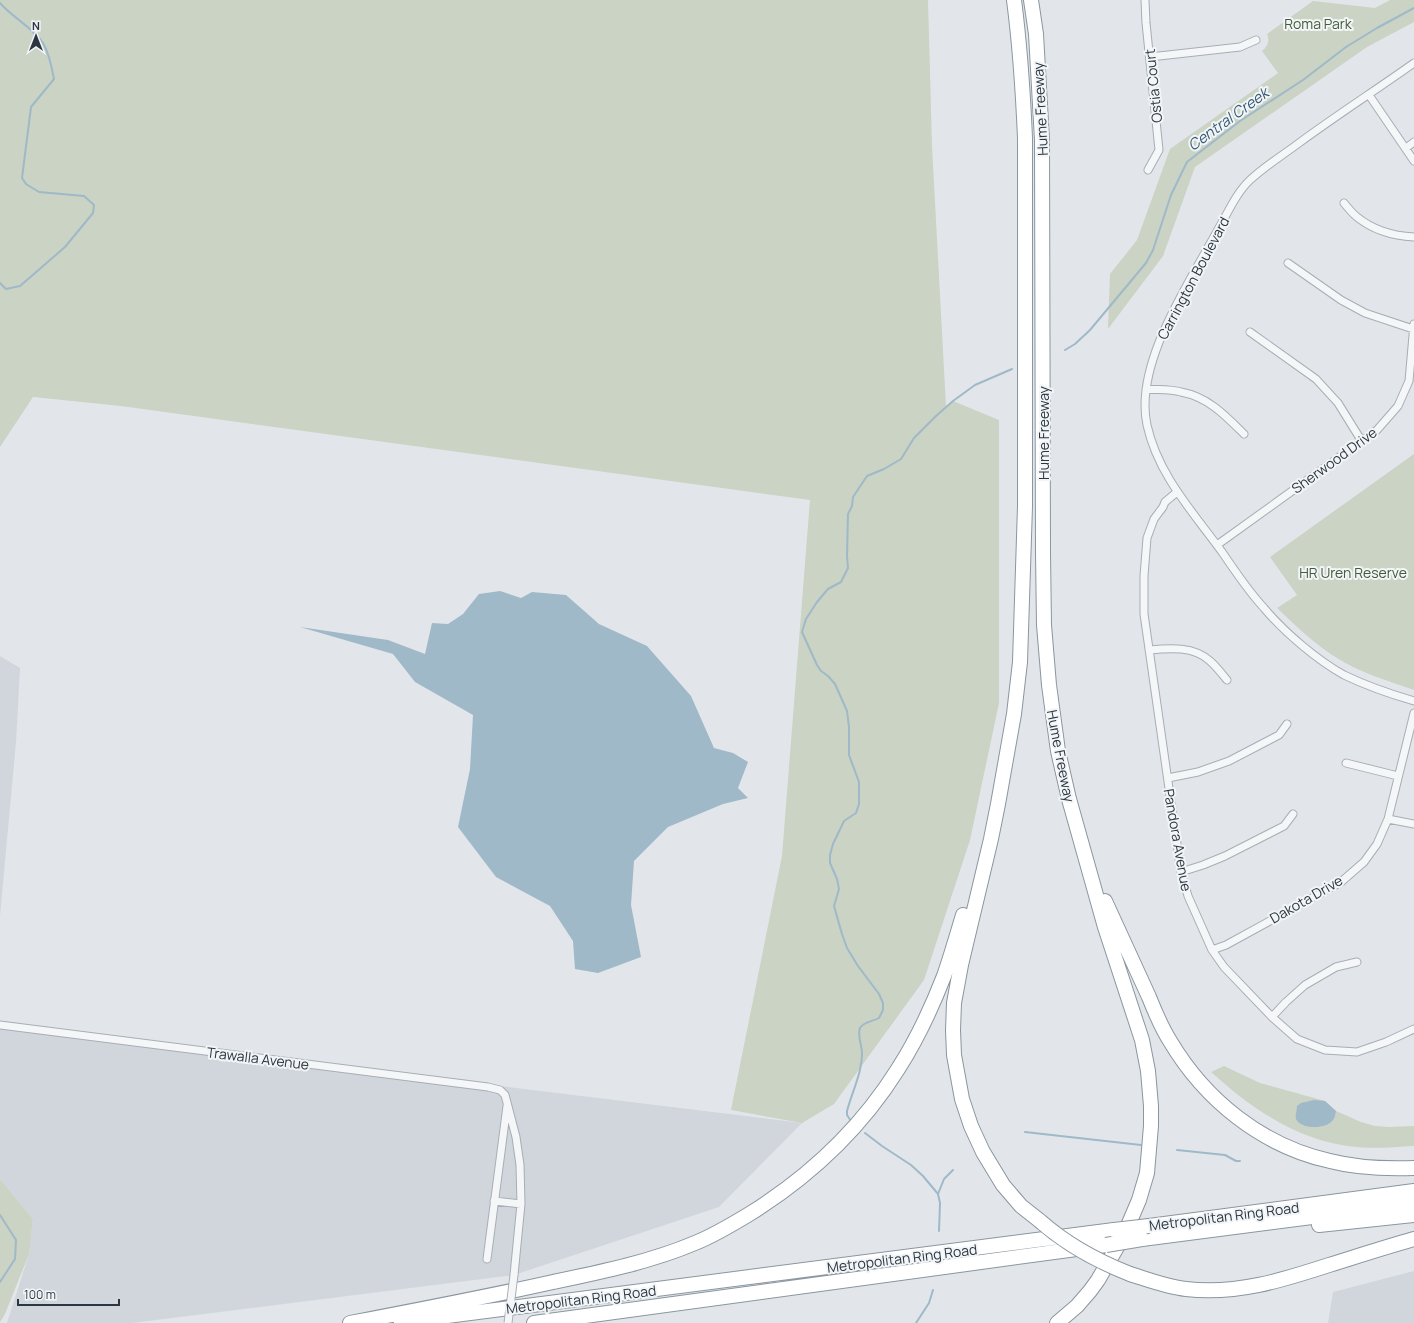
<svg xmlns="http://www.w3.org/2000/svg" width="1414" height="1323" font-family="Manrope,sans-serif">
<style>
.built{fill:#d0d6dc}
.green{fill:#cad3c4}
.water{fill:#9fb9c8}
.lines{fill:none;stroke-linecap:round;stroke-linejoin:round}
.stream{stroke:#9fb9c8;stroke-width:2}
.street-casing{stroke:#a7aeb4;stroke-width:9}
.highway-casing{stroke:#8a96a0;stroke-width:16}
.street{stroke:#f5f6f8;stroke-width:7}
.highway{stroke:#fff;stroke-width:14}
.street-bridge-casing{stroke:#a7aeb4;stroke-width:9;stroke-linecap:butt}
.highway-bridge-casing{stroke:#8a96a0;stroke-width:16;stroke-linecap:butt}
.street-bridge{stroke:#f5f6f8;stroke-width:7}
.highway-bridge{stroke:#fff;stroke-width:14}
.labels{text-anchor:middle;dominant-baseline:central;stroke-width:4;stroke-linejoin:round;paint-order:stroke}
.park-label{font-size:14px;fill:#455c39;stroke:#f2f5f7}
.street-label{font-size:14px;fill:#2b3641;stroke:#f2f5f7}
.water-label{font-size:15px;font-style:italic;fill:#375b73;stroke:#f2f5f7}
</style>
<rect width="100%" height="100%" fill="#e2e6ea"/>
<path class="built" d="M 0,656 L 20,668 L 16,742 L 0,916 Z
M 0,1025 L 802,1123 L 719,1207 L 514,1275 L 132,1323 L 7,1323 L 29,1254 L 33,1219 L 0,1179 Z
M 1414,1271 L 1414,1323 L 1328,1323 L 1333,1292 Z"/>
<path class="green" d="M 0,0 L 928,0 L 932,146 L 946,407 L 953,401 L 999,420 L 999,703 L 970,840 L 924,980 L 834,1104 L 802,1123 L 731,1110 L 782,856 L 810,500 L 121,406 L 33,397 L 0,447 Z
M 1390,0 L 1414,0 L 1414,22 L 1367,47 L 1195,167 L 1163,256 L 1108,329 L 1110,274 L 1137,240 L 1170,149 L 1278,73 L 1262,51 C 1268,46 1270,41 1267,34 L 1313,1 L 1375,8 Z
M 1414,454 L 1414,690 C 1394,683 1372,676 1353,667 C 1324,653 1300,630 1277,608 L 1297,595 L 1270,557 Z
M 1224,1066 L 1260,1083 L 1325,1101 L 1336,1111 L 1361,1122 L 1375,1126 L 1389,1127 L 1414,1126 L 1414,1146 C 1395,1147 1375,1149 1356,1147 C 1299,1142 1252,1109 1211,1072 Z
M 0,1179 L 33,1219 L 29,1254 L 5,1314 L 0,1322 Z"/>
<path class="water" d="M 500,591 L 521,598 L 532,592 L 566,595 L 599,624 L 647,646 L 691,696 L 714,748 L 733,753 L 748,762 L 738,788 L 748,798 L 723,804 L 668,827 L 634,861 L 631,905 L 641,957 L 598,973 L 575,969 L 573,941 L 550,906 L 496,877 L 458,827 L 470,769 L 473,715 L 415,682 L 393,654 L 300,627 L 388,640 L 425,654 L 432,623 L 448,624 L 463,614 L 479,594 Z
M 1314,1100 L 1325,1101 L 1336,1111 C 1335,1114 1335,1118 1333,1120 C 1327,1129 1301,1130 1296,1119 C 1295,1115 1297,1110 1297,1106 L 1301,1103 Z"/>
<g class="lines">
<path class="stream" d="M 0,3 C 13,18 32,27 43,43 C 49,53 52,68 54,79 L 31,107 L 22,178 L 26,184 L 39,192 L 84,196 L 94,205 L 93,213 L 65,247 L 20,286 L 6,289 L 0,283
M 1065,350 L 1075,344 L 1090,330 L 1146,263 L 1153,250 L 1171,195 L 1187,162 L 1240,121 L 1303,80 L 1346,47 L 1377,28 L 1414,8
M 851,1121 L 847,1115 L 847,1111 C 852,1092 862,1073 862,1053 C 862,1046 857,1035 860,1028 C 863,1022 874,1021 879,1018 L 883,1010 L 883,1003 L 879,994 L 858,966 L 847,948 L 842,934 L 834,906 L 839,889 L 837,879 L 830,863 L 830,855 L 833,844 L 844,821 L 856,813 L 859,804 L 859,782 L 849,755 L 849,727 L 847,711 L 835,684 L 828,676 L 821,671 L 817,665 L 802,632 L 806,619 L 817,602 L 828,589 L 841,582 L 848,568 L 847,556 L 848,514 L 852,506 L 853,497 L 867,476 L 884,469 L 901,459 L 914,438 L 936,416 L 953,401 L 975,385 L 1012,369
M 1025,1132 L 1141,1145
M 865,1133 L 882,1146 L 911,1165 L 923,1176 L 938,1194 L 940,1203 L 939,1231
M 1177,1150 L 1225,1155 L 1236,1161 L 1240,1161
M 938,1194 L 944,1179 L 953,1170
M 0,1215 L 16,1240 L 15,1259 L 0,1282
M 916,1323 L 929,1303 L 933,1290"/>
<g class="street-casing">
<path id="street" d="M 1145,0 L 1146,23 L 1159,150 L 1148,170
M 1150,57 L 1240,47 L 1256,40
M 1414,63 C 1376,90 1337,115 1299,143 C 1283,155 1265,166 1250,180 C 1235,194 1226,217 1215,235 C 1187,286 1134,365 1147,425 C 1158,475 1193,512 1222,552 C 1235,571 1248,591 1264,608 C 1284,632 1317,660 1344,675 C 1367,686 1390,694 1414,701
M 1369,95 L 1414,161
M 1406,148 L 1414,142
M 1344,203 C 1348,208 1352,213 1357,217 C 1373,230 1394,236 1414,237
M 1288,263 L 1341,300 L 1365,313 L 1413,329
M 1250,332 L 1316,379 L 1338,403 L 1361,440
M 1146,389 C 1158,390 1170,389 1181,392 C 1208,397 1225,415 1244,434
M 1177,492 L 1165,502 L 1163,507 L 1154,519 L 1147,538 L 1144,576 L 1144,614 L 1181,872 L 1188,896 L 1212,950 L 1224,967 L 1272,1017 L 1297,1039 L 1325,1050 L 1357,1052 L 1386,1042 L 1414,1029
M 1217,545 L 1377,430 L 1398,406 L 1409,381 L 1414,324
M 1149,650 C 1170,648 1194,646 1210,661 C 1216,666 1222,674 1227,680
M 1346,763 L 1398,776
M 1168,778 L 1198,772 L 1229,761 L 1279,735 L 1287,724
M 1388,819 L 1414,824
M 1181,872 L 1203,865 L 1225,856 L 1284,826 L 1293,814
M 1212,950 L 1226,945 L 1341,882 L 1364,862 L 1377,844 L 1388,819 L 1414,713
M 1272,1017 L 1286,1002 L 1305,985 L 1336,967 L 1357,962
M 0,1025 L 488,1087 L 500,1090 L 505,1095 L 516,1137 L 520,1165 L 521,1204 L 514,1275
M 494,1201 L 521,1204
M 487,1259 L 507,1106"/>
</g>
<g class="highway-casing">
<path id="highway" d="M 1014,0 C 1020,46 1023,92 1025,138 L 1025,506 L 1020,662 L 1014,714 L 998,804 L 991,839 L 961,965 L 954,1003 L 953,1030 L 954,1055 L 962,1099 L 971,1126 L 983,1152 L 1003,1185 L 1021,1206 L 1040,1221
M 1031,0 L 1036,34 L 1042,140 L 1043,553 L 1044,625 L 1049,685 L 1058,751 L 1069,799 L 1105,927 L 1142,1040 L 1148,1071 L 1151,1106 L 1151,1126 L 1147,1173 L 1139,1200 L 1124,1235 L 1098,1280 L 1090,1291 L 1077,1306 L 1057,1323
M 1105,901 C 1120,933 1134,965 1149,997 C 1155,1012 1161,1027 1170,1041 C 1205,1100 1262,1146 1330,1161 C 1357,1168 1386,1169 1414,1168
M 1319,1225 L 1414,1215
M 1149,1226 L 1414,1191
M 1142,1239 L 1414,1204
M 1130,1274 C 1149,1280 1167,1287 1186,1289 C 1236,1295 1283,1280 1329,1265 C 1358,1256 1386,1247 1414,1239
M 401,1322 L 1114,1230
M 350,1323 C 418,1310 486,1297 553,1282 C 601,1272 650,1262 695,1243 C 715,1235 733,1224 751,1213 C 810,1176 861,1128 898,1069 C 916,1041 932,1007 944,976 C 951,956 957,935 963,915
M 534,1323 L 1106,1245"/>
</g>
<use href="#street" class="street"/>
<use href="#highway" class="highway"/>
<g class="street-bridge-casing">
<path id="street-bridge" d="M 508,1323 L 514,1275"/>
</g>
<g class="highway-bridge-casing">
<path id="highway-bridge" d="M 1040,1221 C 1067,1245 1097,1261 1130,1274
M 1114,1230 L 1149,1226
M 1106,1245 L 1142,1239"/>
</g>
<use href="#street-bridge" class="street-bridge"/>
<use href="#highway-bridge" class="highway-bridge"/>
</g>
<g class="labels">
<g class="park-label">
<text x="1318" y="23">Roma Park</text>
<text x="1353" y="572">HR Uren Reserve</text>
</g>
<g class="street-label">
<text transform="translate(1153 86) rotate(-96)">Ostia Court</text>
<text transform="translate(1040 109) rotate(-93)">Hume Freeway</text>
<text transform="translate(1193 278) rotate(-62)">Carrington Boulevard</text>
<text transform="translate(1043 433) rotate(-90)">Hume Freeway</text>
<text transform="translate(1334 460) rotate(-36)">Sherwood Drive</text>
<text transform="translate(1061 756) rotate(79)">Hume Freeway</text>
<text transform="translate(1178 840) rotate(80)">Pandora Avenue</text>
<text transform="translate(1306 899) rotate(-30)">Dakota Drive</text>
<text transform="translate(258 1058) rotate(7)">Trawalla Avenue</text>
<text transform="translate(1224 1216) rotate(-7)">Metropolitan Ring Road</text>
<text transform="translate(902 1258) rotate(-7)">Metropolitan Ring Road</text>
<text transform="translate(581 1299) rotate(-7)">Metropolitan Ring Road</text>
</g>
<g class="water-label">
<text transform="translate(1228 119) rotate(-36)">Central Creek</text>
</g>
</g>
<g transform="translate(36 36)" stroke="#f2f5f7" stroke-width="3" paint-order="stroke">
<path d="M0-3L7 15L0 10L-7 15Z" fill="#2b3641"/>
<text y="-6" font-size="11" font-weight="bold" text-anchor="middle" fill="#2b3641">N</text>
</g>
<path d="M18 1299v6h101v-6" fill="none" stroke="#2b3641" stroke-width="2"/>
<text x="24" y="1299" font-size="12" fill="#2b3641" stroke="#f2f5f7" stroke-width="3" paint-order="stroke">100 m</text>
</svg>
